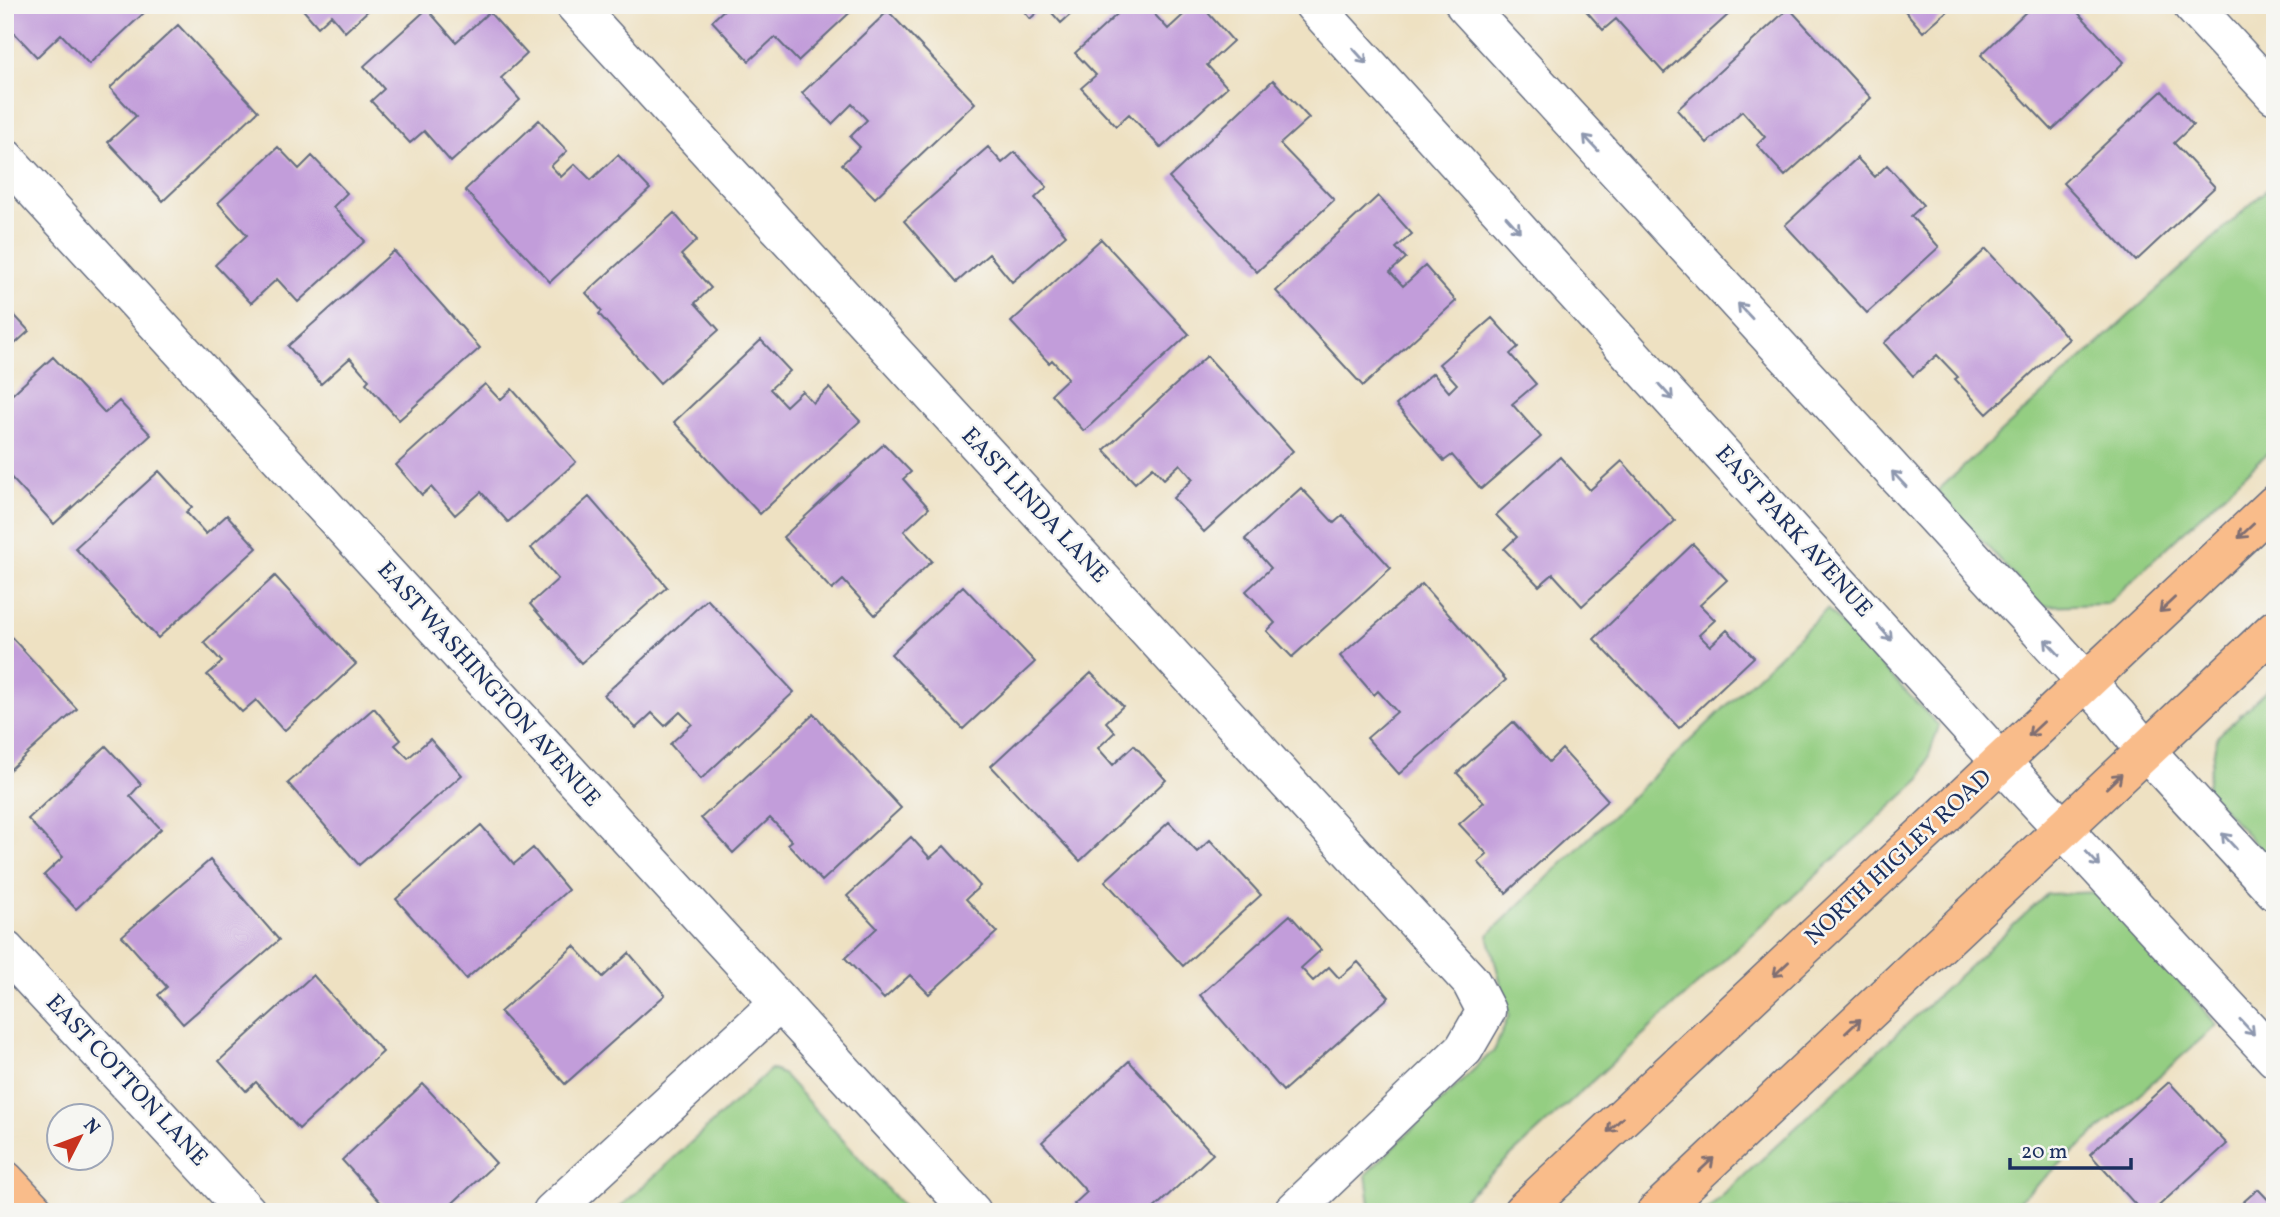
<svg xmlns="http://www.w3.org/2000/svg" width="2280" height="1217" font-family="Vollkorn,serif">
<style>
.green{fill:#94ce82;stroke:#587e70;stroke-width:2}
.building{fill:#c29dda}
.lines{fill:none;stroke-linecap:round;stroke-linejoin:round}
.minor-casing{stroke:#656d81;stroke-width:41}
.major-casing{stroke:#656d81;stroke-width:41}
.minor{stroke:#fff;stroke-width:38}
.major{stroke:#f9bc8a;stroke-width:38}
.oneway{stroke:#8d97ae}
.oneway2{stroke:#7f6e72}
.labels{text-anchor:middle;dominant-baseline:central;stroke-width:5;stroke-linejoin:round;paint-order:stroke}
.street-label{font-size:24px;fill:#1b2f5e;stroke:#f6f6f2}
</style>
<rect width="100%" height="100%" fill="#f6f6f2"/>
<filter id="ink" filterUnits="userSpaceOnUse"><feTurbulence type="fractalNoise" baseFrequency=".0143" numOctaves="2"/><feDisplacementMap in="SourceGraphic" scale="14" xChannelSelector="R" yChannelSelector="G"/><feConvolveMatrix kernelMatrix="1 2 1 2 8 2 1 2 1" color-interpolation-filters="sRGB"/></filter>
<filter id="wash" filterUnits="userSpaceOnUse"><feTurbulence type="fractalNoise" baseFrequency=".00686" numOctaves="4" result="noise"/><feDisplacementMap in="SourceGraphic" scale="28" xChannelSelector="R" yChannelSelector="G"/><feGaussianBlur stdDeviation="1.57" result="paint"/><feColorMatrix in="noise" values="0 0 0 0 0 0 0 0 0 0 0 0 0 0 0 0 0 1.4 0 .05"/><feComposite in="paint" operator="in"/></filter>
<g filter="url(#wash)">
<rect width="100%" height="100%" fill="#eee1c2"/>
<path class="green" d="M 2275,182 L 2275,446 L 2107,604 L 2041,606 L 1937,491 Z
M 1827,609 L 1939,726 L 1921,779 L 1450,1212 L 1371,1212 L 1366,1174 L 1495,1049 L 1509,1015 L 1488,935 Z
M 2275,682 L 2275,865 L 2206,790 L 2217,737 Z
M 2103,892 L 2217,1025 L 2006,1212 L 1705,1212 L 2047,894 Z
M 771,1069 L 784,1075 L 908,1212 L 615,1212 Z"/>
<g id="blocks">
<path class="building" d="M 5,5 L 139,5 L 145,12 L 89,64 L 61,34 L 37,57 L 5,23 Z
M 299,5 L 374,5 L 345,32 L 331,15 L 318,27 Z
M 729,5 L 858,5 L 798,61 L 775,37 L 749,61 L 712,21 Z
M 1019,5 L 1045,5 L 1030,19 Z
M 1045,5 L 1081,5 L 1061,23 Z
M 1127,5 L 1146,5 L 1168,29 L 1194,5 L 1201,5 L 1233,41 L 1207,65 L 1227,87 L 1161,148 L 1129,114 L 1116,126 L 1081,88 L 1096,75 L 1075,53 Z
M 1581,5 L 1739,5 L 1664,73 L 1616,19 L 1603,30 Z
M 1900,5 L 1954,5 L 1923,32 Z
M 2033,5 L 2071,5 L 2124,62 L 2052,130 L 1981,55 Z
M 1789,8 L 1871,98 L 1785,176 L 1757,145 L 1765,137 L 1742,111 L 1707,143 L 1677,110 Z
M 427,9 L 456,42 L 489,12 L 527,54 L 501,78 L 520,100 L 451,162 L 424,131 L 410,143 L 371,101 L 384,89 L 364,66 Z
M 888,11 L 975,103 L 875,198 L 842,164 L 860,147 L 850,137 L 867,120 L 852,104 L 832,124 L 802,93 Z
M 178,25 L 258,111 L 163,201 L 108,142 L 136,116 L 110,88 Z
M 1273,80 L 1309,118 L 1280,144 L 1334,200 L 1257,272 L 1169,178 Z
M 2162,91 L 2193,125 L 2174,143 L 2215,187 L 2136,261 L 2063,183 Z
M 539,120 L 567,151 L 551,166 L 561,177 L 575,164 L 591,180 L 618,155 L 650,189 L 550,282 L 465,190 Z
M 278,147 L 299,169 L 312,156 L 347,193 L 333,207 L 365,241 L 298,302 L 277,279 L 251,303 L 215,265 L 247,235 L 218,203 Z
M 988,147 L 1002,163 L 1015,152 L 1047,187 L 1035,198 L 1066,235 L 1012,282 L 989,254 L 957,282 L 904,221 Z
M 1857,158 L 1875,177 L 1887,165 L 1923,205 L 1911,216 L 1939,247 L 1867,313 L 1785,225 Z
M 1378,196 L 1412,234 L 1396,248 L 1406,258 L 1390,272 L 1403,286 L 1425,266 L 1456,301 L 1363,386 L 1276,291 Z
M 674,213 L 697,240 L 681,255 L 711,288 L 695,303 L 719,330 L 660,383 L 599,314 L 602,311 L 586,293 Z
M 1101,239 L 1189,334 L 1084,431 L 1051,394 L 1068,378 L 1052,360 L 1049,363 L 1011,322 Z
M 1986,249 L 2069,339 L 1987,414 L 1955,379 L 1958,377 L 1937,355 L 1913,376 L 1884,343 Z
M 394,251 L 480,348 L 399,420 L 366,383 L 369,380 L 350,358 L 321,384 L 288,346 Z
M 5,305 L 29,331 L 5,353 Z
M 1492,318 L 1518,347 L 1510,354 L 1536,384 L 1512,404 L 1541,437 L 1481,489 L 1452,455 L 1444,461 L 1396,405 L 1433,373 L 1449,392 L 1457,384 L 1439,364 Z
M 761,340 L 790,371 L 770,389 L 786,406 L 802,391 L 813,403 L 829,388 L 860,421 L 760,514 L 674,422 Z
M 1207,356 L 1293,451 L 1204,532 L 1173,498 L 1193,479 L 1180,464 L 1164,479 L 1153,467 L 1135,483 L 1104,450 Z
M 53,357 L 105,413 L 119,401 L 151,435 L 54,524 L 5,471 L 5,401 Z
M 485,384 L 500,400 L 512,389 L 576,462 L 508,522 L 481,492 L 455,515 L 431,487 L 422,495 L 396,465 Z
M 884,444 L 911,472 L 903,479 L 929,508 L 904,531 L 932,561 L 875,615 L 843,580 L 832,590 L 783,537 Z
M 1560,457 L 1590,490 L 1622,461 L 1675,521 L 1582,606 L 1553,574 L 1539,586 L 1504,549 L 1517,537 L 1496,515 Z
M 159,471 L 192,507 L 186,512 L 206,534 L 227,515 L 257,548 L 158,638 L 75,548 Z
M 1301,488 L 1334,523 L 1343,515 L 1391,568 L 1292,657 L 1267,631 L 1275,623 L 1246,591 L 1271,568 L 1245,539 Z
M 589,497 L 667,587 L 581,663 L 530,604 L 558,579 L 531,548 Z
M 1693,544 L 1727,580 L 1700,605 L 1715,620 L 1699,635 L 1710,646 L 1727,630 L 1754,657 L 1679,728 L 1594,639 Z
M 275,576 L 356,664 L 284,731 L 256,700 L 242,712 L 207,675 L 222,662 L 204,642 Z
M 1422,584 L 1506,680 L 1399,774 L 1367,738 L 1397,712 L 1378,691 L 1374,695 L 1340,656 Z
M 963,586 L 1035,662 L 963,729 L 891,654 Z
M 707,599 L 794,692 L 701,779 L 670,744 L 692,724 L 680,712 L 665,726 L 652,713 L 636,728 L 604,695 Z
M 5,630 L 77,709 L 5,774 Z
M 1091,673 L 1123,706 L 1106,722 L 1115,732 L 1098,748 L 1113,765 L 1134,745 L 1166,780 L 1080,861 L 991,766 Z
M 374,708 L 401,740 L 395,745 L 408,758 L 430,739 L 462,775 L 359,865 L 288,783 Z
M 814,714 L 901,808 L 822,881 L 788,844 L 792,841 L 770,818 L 733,853 L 701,818 Z
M 1513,722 L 1549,762 L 1562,749 L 1608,800 L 1506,893 L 1478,862 L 1487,854 L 1459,824 L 1484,802 L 1457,773 Z
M 106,746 L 141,784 L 130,796 L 161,829 L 76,909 L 44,875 L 63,857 L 28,819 Z
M 1169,822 L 1197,852 L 1210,840 L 1261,895 L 1183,966 L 1105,881 Z
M 481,825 L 514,864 L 533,848 L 568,890 L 466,979 L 396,899 Z
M 911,837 L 930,858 L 944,846 L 980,886 L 966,899 L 997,932 L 929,994 L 910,975 L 884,999 L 845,958 L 877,928 L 847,896 Z
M 210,860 L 279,940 L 183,1024 L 158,995 L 167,987 L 122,936 Z
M 1290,915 L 1321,950 L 1301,968 L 1313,981 L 1329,967 L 1339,978 L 1358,962 L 1389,997 L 1283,1091 L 1200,995 Z
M 574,946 L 603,977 L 629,953 L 665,995 L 565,1084 L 500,1012 Z
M 313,975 L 383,1052 L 299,1129 L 256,1082 L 246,1091 L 219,1061 Z
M 1129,1061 L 1213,1154 L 1150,1212 L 1081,1212 L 1074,1204 L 1087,1192 L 1042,1142 Z
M 2169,1082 L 2227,1144 L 2152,1212 L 2142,1212 L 2090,1154 Z
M 423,1084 L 496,1163 L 443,1212 L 375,1212 L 383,1205 L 342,1160 Z
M 2258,1189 L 2275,1207 L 2275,1212 L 2232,1212 Z"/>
</g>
</g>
<g filter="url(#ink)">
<use href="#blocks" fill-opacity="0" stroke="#656d81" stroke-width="2"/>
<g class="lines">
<g class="minor-casing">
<path id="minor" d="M 575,5 L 1471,982 L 1486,1011 L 1464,1049 L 1293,1212
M 1314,5 L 2001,762 L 2275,1058
M 1465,5 L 2116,714 L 2146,751 L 2275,891
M 2192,5 L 2275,95
M 5,158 L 972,1212
M 5,950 L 247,1212
M 552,1212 L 779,1003"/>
</g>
<g class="major-casing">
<path id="major" d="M 5,1180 L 35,1212
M 1522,1212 L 2275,504
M 1656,1212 L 2275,629"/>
</g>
<use href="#minor" class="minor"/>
<use href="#major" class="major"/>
</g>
<defs><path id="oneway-shaft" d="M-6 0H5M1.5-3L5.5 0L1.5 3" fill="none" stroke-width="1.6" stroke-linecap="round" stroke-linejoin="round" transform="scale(1.75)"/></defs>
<g class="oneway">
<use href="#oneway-shaft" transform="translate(1360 56) rotate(48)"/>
<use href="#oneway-shaft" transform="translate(1591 143) rotate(-133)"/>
<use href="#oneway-shaft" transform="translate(1513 224) rotate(48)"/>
<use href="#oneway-shaft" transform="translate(1745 311) rotate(-133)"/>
<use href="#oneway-shaft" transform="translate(1666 392) rotate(48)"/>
<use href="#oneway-shaft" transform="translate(1899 479) rotate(-133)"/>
<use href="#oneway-shaft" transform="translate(1885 633) rotate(48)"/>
<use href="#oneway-shaft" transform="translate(2052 647) rotate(-133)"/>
<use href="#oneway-shaft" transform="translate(2229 841) rotate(-133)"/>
<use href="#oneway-shaft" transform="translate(2093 859) rotate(47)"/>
<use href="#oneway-shaft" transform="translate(2247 1027) rotate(47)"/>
</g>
<g class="oneway2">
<use href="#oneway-shaft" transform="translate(2246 531) rotate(137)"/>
<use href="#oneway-shaft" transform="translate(2167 605) rotate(137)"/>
<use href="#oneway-shaft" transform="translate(2036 729) rotate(137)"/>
<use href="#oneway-shaft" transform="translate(2114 781) rotate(-43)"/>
<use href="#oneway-shaft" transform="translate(1781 969) rotate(137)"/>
<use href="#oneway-shaft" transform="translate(1853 1026) rotate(-43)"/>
<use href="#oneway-shaft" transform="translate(1615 1125) rotate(137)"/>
<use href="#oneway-shaft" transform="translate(1706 1165) rotate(-43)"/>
</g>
</g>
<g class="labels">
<g class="street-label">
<text transform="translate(1034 506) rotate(47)">EAST LINDA LANE</text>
<text transform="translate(1793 532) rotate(48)">EAST PARK AVENUE</text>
<text transform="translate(488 685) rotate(48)">EAST WASHINGTON AVENUE</text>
<text transform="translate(1899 858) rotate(-43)">NORTH HIGLEY ROAD</text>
<text transform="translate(126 1081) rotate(47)">EAST COTTON LANE</text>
</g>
</g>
<rect width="2280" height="1217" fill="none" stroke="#f6f6f2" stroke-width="28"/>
<g transform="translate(80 1137) rotate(48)"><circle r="33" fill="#f6f6f2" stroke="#9ea6b7" stroke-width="2"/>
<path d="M0-5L12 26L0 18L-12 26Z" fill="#c8321e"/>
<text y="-10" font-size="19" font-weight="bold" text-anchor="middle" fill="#1b2f5e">N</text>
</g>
<path d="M2010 1158v10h121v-10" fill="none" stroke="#1b2f5e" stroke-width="3.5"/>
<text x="2021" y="1158" font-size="21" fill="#1b2f5e" stroke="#f6f6f2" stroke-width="5" paint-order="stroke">20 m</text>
</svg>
